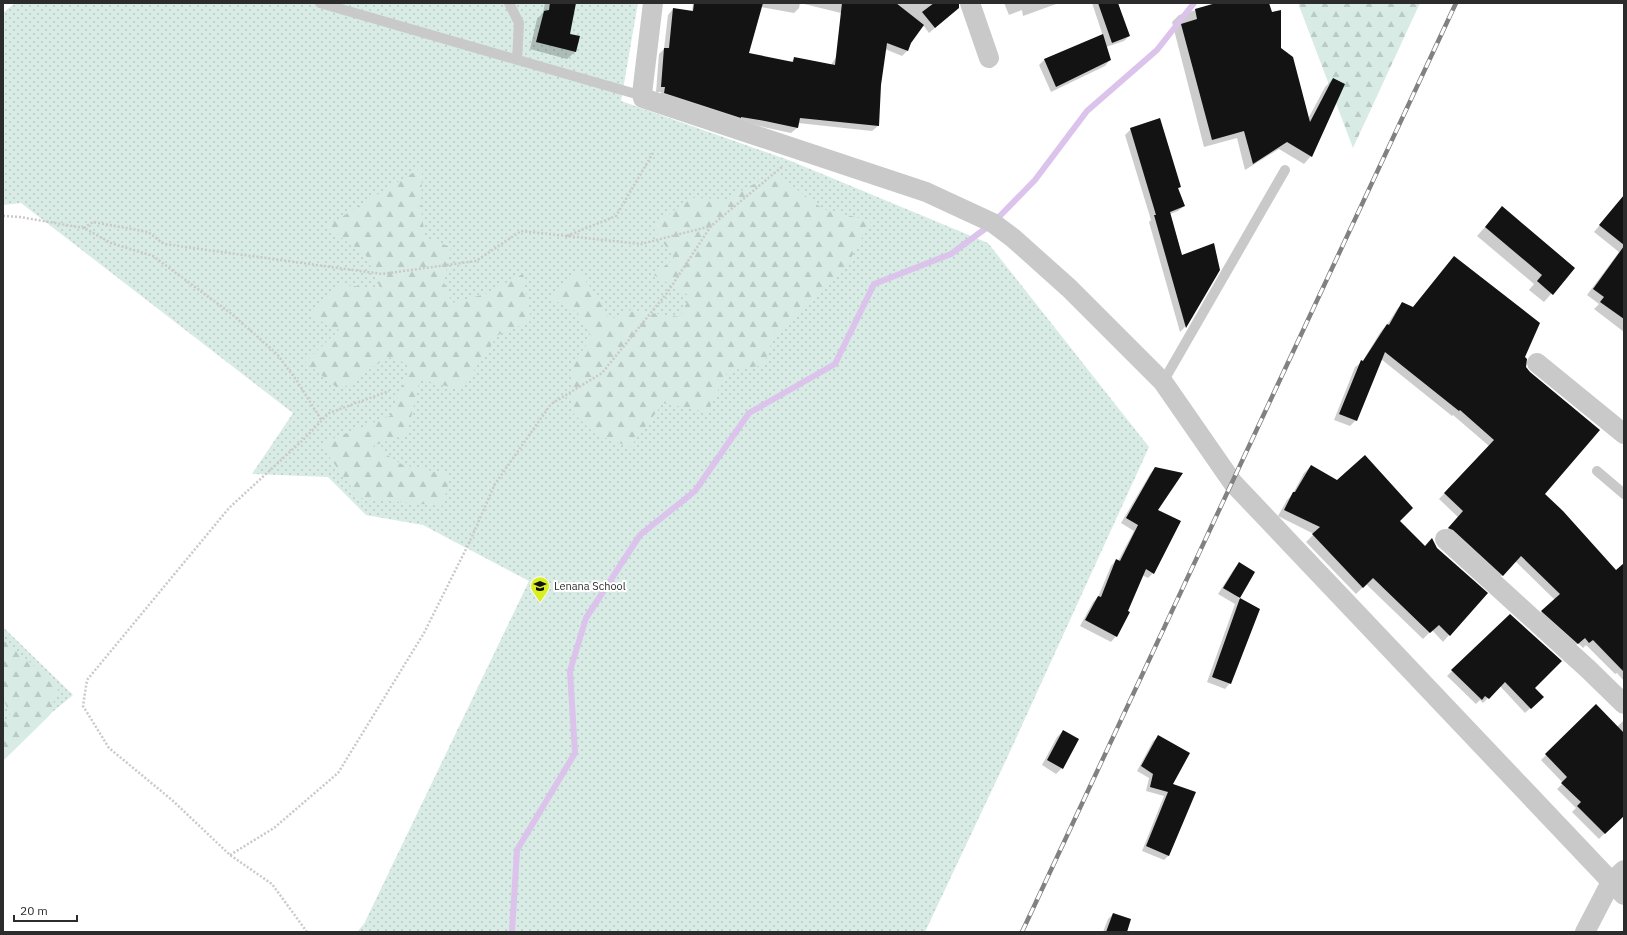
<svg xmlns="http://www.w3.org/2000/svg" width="1627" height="935" font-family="'IBM Plex Sans',sans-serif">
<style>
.grass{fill:url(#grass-dots)}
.forest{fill:url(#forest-firs)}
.shadow{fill:#0003}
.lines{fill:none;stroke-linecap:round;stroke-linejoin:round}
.stream{stroke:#dbc3ec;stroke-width:6}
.building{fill:#131313}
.path{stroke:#c9c9c9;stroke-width:2.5;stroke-dasharray:2 2;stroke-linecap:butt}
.service{stroke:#c9c9c9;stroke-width:10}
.minor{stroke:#c9c9c9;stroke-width:20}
.rail-casing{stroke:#818181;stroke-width:4.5}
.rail{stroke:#fff;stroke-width:3;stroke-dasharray:9;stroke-linecap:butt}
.labels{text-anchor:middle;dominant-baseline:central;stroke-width:4;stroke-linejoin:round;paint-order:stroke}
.poi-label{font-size:11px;fill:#2c2c2c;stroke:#fff;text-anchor:start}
</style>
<defs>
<pattern id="grass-dots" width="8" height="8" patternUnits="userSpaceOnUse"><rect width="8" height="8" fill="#d8ebe4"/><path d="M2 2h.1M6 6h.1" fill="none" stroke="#bacac4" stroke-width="1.8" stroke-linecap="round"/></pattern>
<pattern id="forest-firs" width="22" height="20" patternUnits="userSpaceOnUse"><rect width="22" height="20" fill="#d8ebe4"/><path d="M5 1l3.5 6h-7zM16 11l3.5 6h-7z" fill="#bacac4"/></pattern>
</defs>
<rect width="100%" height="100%" fill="#fff"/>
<path class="grass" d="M 15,3 L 638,3 L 621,101 L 791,161 L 988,243 L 1149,447 L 1007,758 L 925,932 L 357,932 L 364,924 L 529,581 L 423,525 L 366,515 L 328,477 L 252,474 L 293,413 L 21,203 L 3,205 L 3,13 Z
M 3,627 L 73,695 L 3,753 Z"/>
<path class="forest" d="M 1298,3 L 1420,3 L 1353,148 Z
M 422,167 L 421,208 L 425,238 L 451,247 L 444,283 L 452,303 L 485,294 L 523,274 L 531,321 L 498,335 L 461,390 L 420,379 L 407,434 L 373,446 L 403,465 L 451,475 L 442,506 L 359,498 L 320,444 L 390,416 L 411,365 L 388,357 L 340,390 L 305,362 L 339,330 L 308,315 L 340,285 L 380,288 L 365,253 L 347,242 L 327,226 Z
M 775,173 L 823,209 L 871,221 L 846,267 L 774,335 L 764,365 L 728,371 L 707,412 L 663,403 L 630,447 L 595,434 L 573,413 L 571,365 L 592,338 L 577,312 L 548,297 L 578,271 L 598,297 L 609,320 L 631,310 L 680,317 L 690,296 L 654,275 L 674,258 L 652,226 L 692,198 L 726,199 Z
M 3,640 L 59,686 L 49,716 L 3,761 L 3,722 L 10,715 L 3,698 Z"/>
<path class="shadow" d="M 545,3 L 575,3 L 568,34 L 579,37 L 575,52 L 567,59 L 530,49 L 537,19 L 543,13 Z
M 693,3 L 800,3 L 799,8 L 794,13 L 761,7 L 748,54 L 790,63 L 795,58 L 831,65 L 871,3 L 946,3 L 948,17 L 929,33 L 923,25 L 910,42 L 907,51 L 902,56 L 885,49 L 880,85 L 878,126 L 872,131 L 798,123 L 797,128 L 791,133 L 759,126 L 660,98 L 661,92 L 656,92 L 659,54 L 664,49 L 668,15 L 673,9 L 692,12 Z
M 800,3 L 848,3 L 841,13 Z
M 1004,3 L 1059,3 L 1023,16 L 1022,10 L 1009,15 Z
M 1092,3 L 1117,3 L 1129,36 L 1124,41 L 1106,47 L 1110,60 L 1105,66 L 1051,92 L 1039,65 L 1045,59 L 1103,36 Z
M 1220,3 L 1268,3 L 1280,49 L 1308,119 L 1325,87 L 1333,79 L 1311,156 L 1304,164 L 1279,149 L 1245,170 L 1237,138 L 1204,147 L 1172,22 L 1179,15 Z
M 1131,129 L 1180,187 L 1178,189 L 1184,206 L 1178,211 L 1170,214 L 1182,256 L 1219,270 L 1185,327 L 1180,332 L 1149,222 L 1151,220 L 1125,135 Z
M 1624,196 L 1624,332 L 1594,309 L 1599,304 L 1587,295 L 1619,252 L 1594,232 Z
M 1502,208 L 1574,268 L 1544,302 L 1529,290 L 1534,284 L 1477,236 Z
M 1403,303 L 1524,358 L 1544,495 L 1616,571 L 1624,568 L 1624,681 L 1617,673 L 1615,674 L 1586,645 L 1583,648 L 1578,643 L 1572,649 L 1536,617 L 1555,600 L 1515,561 L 1497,581 L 1443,534 L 1458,517 L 1439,499 L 1489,446 L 1453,415 L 1452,416 L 1381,359 L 1356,420 L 1350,426 L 1334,420 L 1355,367 L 1362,362 L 1381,331 L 1387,325 L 1397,309 Z
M 1311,466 L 1398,521 L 1425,548 L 1449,635 L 1443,642 L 1432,630 L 1423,639 L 1366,584 L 1356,594 L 1306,542 L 1314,534 L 1278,516 L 1287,500 L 1292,495 L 1304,473 Z
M 1155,468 L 1157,510 L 1153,573 L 1148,578 L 1142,575 L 1126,612 L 1128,613 L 1116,636 L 1111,642 L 1080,626 L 1093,602 L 1098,597 L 1111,566 L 1116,560 L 1118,561 L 1134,531 L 1121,523 L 1150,474 Z
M 1239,563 L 1254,572 L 1238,598 L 1258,609 L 1230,683 L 1225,689 L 1207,682 L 1235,604 L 1218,594 L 1234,569 Z
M 1510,615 L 1534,688 L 1542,697 L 1525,713 L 1500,686 L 1483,703 L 1480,700 L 1476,704 L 1447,676 Z
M 1596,706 L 1617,727 L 1624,720 L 1624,814 L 1599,839 L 1572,812 L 1576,808 L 1557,789 L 1563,783 L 1541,760 Z
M 1063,731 L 1062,768 L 1056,774 L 1042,765 L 1057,737 Z
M 1158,737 L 1171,784 L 1169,855 L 1164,860 L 1142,851 L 1164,796 L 1146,791 L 1149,778 L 1137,771 L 1153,741 Z
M 1113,914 L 1126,932 L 1103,932 L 1108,919 Z"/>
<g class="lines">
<path class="stream" d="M 512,932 L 517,850 L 575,753 L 570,671 L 586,618 L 640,535 L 695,491 L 749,413 L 835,364 L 874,284 L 951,254 L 993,223 L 1035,180 L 1087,111 L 1157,50 L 1194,3"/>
</g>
<path class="building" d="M 550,3 L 576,3 L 570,34 L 580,36 L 576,52 L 536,42 L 544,11 L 549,10 Z
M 694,3 L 763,3 L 749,53 L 793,62 L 794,57 L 835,65 L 842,3 L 896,3 L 924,25 L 911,43 L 908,51 L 887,43 L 881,85 L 879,126 L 800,118 L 798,128 L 765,121 L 741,117 L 741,118 L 664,93 L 665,87 L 661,87 L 664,48 L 669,48 L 673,8 L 693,11 Z
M 934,3 L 959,3 L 959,8 L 935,28 L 922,12 Z
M 1098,3 L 1118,3 L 1130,36 L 1112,43 Z
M 1216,3 L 1269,3 L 1272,12 L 1281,10 L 1281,48 L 1293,57 L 1310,122 L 1333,78 L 1345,84 L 1312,157 L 1287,142 L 1253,164 L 1244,131 L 1212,140 L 1181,24 L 1197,19 L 1195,9 Z
M 1103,34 L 1111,60 L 1056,87 L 1044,59 Z
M 1160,118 L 1181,187 L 1178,188 L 1185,206 L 1170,212 L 1182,255 L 1214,243 L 1220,270 L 1186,328 L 1154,215 L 1156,215 L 1130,128 Z
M 1624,195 L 1624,245 L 1599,225 Z
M 1502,206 L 1575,268 L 1553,295 L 1537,281 L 1542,275 L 1485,227 Z
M 1624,246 L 1624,319 L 1600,302 L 1604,297 L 1593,289 Z
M 1454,256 L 1540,323 L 1525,357 L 1527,359 L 1526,367 L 1530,372 L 1600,430 L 1545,494 L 1563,511 L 1616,570 L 1624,563 L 1624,672 L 1593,640 L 1589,643 L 1585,638 L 1578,644 L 1541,611 L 1560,594 L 1521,556 L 1503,576 L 1453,530 L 1448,528 L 1463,511 L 1444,493 L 1494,440 L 1460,410 L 1459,411 L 1385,352 L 1357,421 L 1339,414 L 1361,360 L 1363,361 L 1387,324 L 1389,325 L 1402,302 L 1413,307 Z
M 1365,455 L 1413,508 L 1400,521 L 1425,546 L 1432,538 L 1437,548 L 1488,593 L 1450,636 L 1439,625 L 1430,633 L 1373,578 L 1363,588 L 1312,534 L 1320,527 L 1284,510 L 1293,492 L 1295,492 L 1311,465 L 1337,480 Z
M 1155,467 L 1183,473 L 1158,510 L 1181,521 L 1154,574 L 1146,569 L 1128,611 L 1130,612 L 1117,637 L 1085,620 L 1098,596 L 1101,597 L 1116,559 L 1120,561 L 1138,525 L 1126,518 Z
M 1239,562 L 1255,572 L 1240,598 L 1223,588 Z
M 1240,598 L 1260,609 L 1231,684 L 1212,677 Z
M 1510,614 L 1562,661 L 1535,688 L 1544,697 L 1531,709 L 1505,682 L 1489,699 L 1485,696 L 1482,700 L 1451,670 Z
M 1596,704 L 1624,733 L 1624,816 L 1605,834 L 1577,806 L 1581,802 L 1561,783 L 1567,777 L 1545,754 Z
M 1063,730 L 1079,739 L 1063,769 L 1047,760 Z
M 1158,735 L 1190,753 L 1173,784 L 1196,792 L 1169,856 L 1146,846 L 1168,792 L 1150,787 L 1153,774 L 1141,766 Z
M 1113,913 L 1131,919 L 1127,932 L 1106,932 Z"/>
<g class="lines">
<path class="path" d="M 3,216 L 20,217 L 84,228 L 111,243 L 153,256 L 233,315 L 277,354 L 297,381 L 322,421
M 84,228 L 93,222 L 148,232 L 164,244 L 382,274 L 476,261 L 521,231 L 641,244 L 711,226
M 567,236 L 616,216 L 653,153
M 230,855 L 274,828 L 338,773 L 424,633 L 470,541 L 495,484 L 551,404 L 602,373 L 667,293 L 711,226 L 783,166
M 307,932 L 272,884 L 230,855 L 172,800 L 109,748 L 83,706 L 87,680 L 229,508 L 305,438 L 329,413 L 389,391"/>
<path class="service" d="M 320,3 L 643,96
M 509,3 L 519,23 L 517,60
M 1163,382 L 1285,170
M 1597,471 L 1624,494"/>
<path class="minor" d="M 653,3 L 642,94 L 643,98 L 926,192 L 993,223 L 1013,238 L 1069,288 L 1163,382 L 1233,483 L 1624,895
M 970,3 L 989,58
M 1537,363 L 1624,434
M 1445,539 L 1588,669 L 1624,704
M 1585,932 L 1611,882 L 1624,870"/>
<g class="rail-casing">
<path id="rail" d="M 1022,932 L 1456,3"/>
</g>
<use href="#rail" class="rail"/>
</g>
<defs>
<g id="school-pin" transform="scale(1)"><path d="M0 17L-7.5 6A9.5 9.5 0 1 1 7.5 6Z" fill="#d8ef22" stroke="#fff"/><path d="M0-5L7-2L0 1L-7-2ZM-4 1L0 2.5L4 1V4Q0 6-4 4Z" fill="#111"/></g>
</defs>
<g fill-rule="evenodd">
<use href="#school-pin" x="540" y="586"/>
</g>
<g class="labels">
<g class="poi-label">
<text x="554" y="586">Lenana School</text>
</g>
</g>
<rect width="1627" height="935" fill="none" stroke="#2c2c2c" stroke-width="8"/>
<path d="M14 915v6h63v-6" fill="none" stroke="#2c2c2c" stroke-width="2"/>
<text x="20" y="915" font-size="12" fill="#2c2c2c" stroke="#ffffff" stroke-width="3" paint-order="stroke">20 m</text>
</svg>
